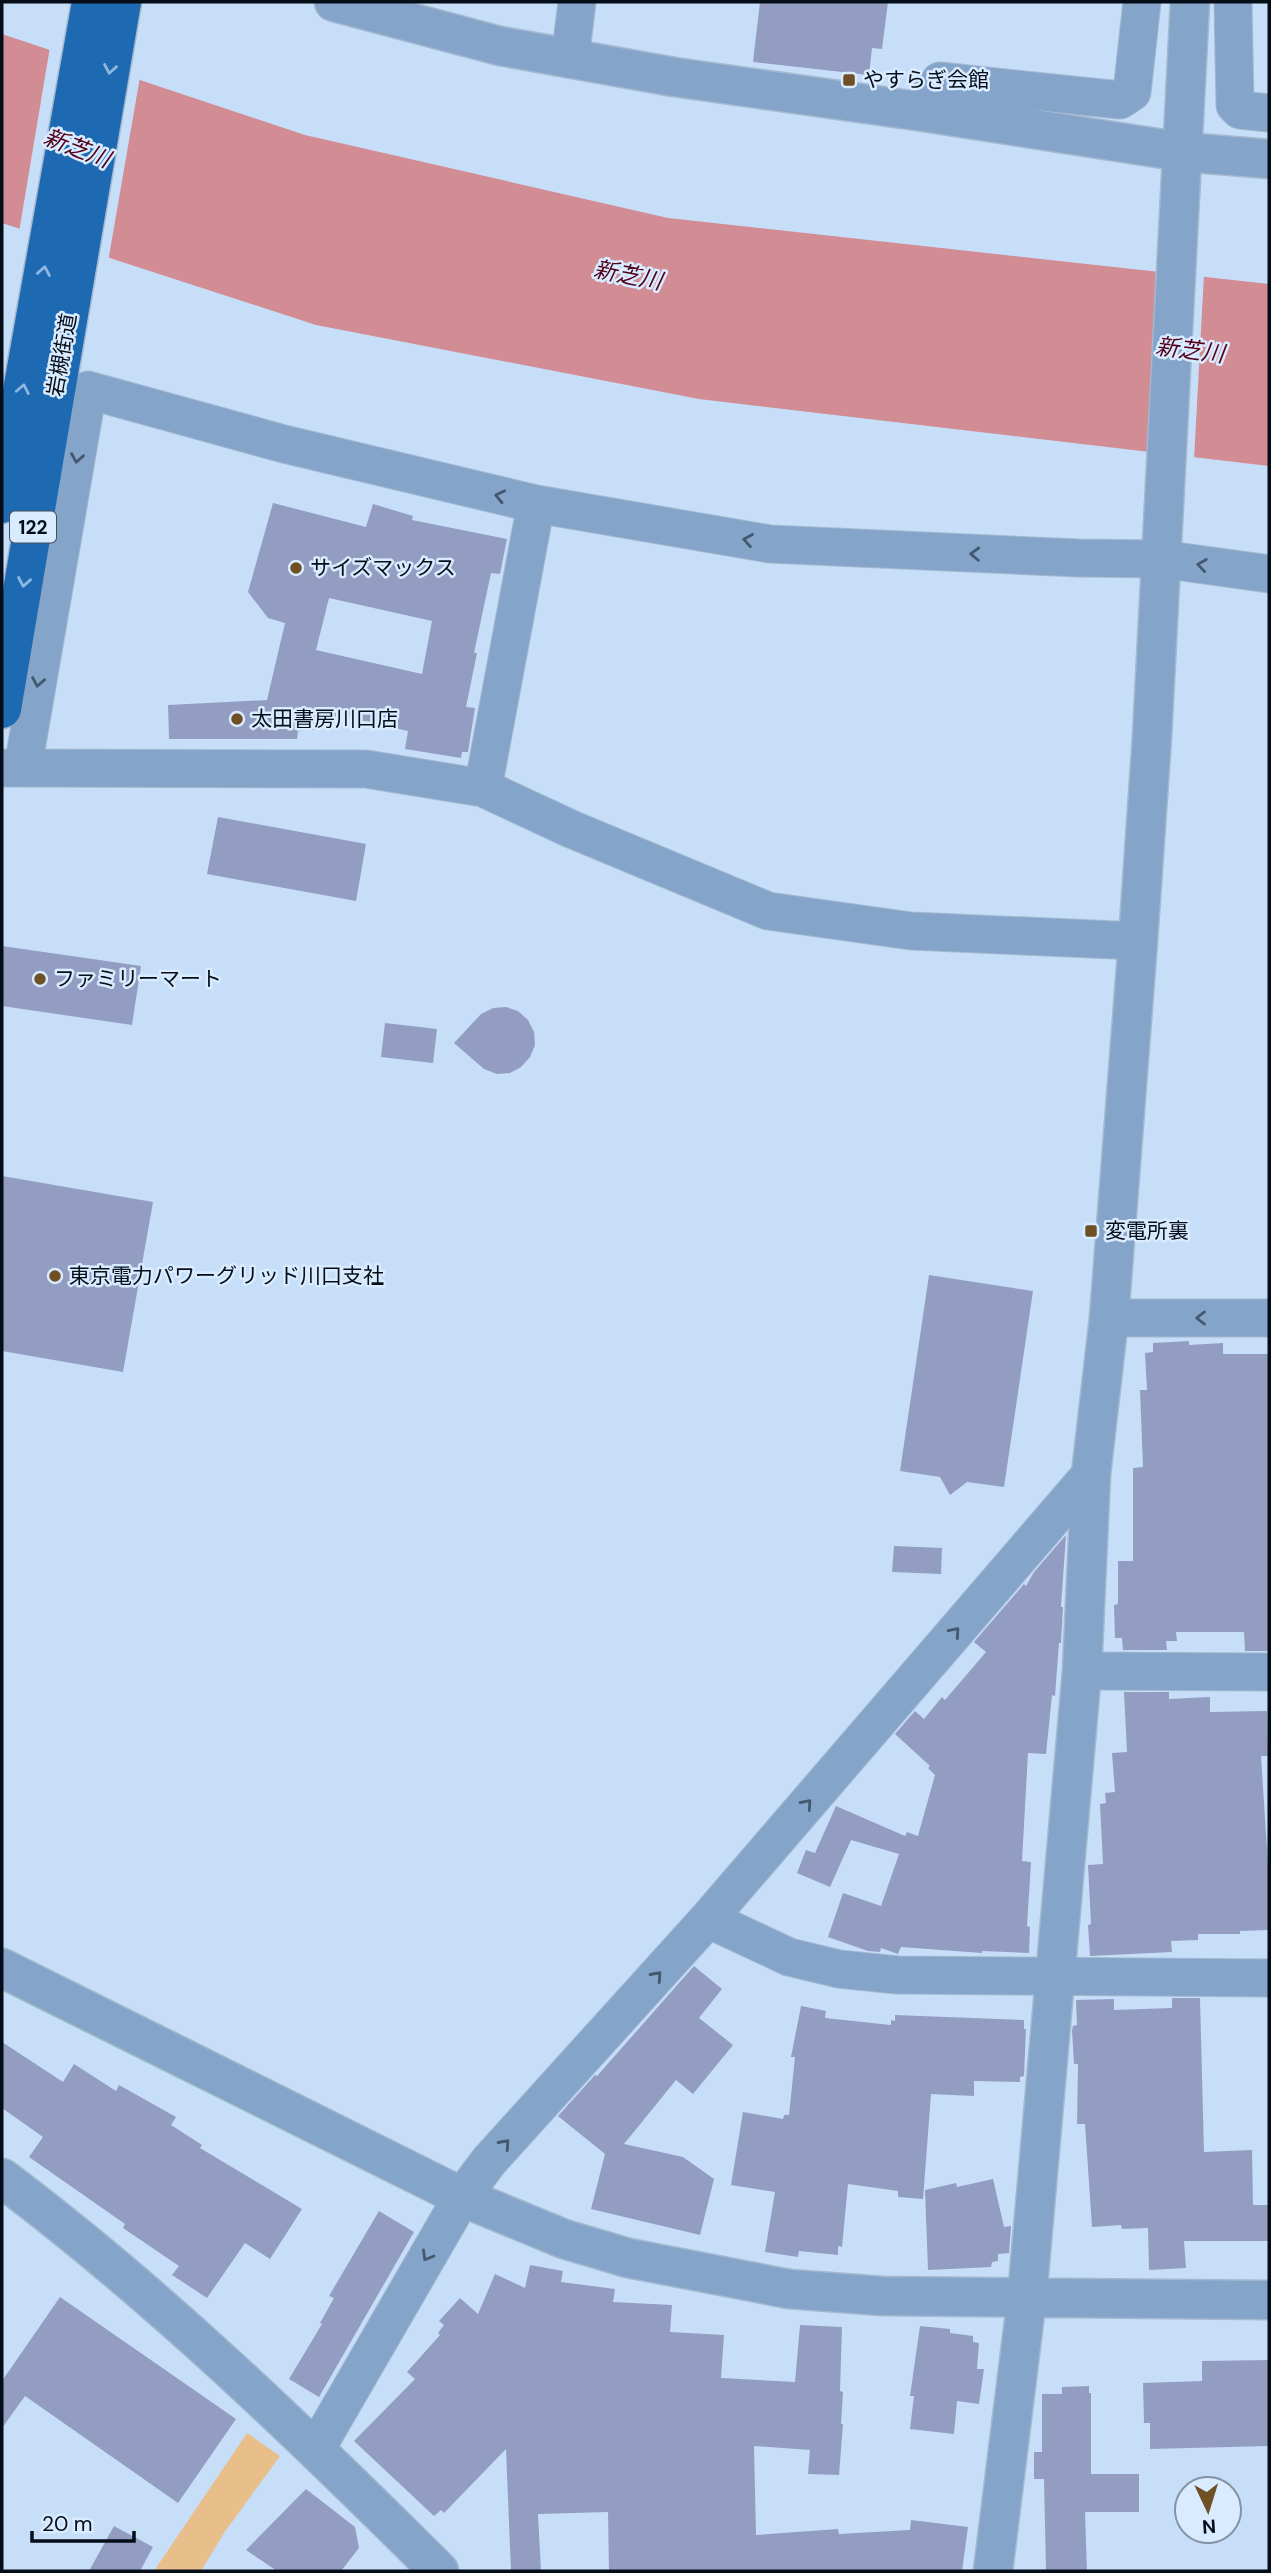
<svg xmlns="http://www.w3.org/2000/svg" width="1271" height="2573" font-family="'DM Sans','Noto Sans JP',sans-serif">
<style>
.green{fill:#e8be8b}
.water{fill:#d18c94}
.pier{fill:#c7def9}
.building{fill:#939dc2;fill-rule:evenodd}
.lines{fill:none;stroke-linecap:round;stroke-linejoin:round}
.minor-casing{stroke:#a4b8d0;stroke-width:39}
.tertiary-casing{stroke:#a4b8d0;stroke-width:41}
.trunk-casing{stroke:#a4b8d0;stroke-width:41}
.minor{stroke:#85a4c9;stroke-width:37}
.tertiary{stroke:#85a4c9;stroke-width:38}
.trunk{stroke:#1e6ab2;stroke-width:38}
.oneway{stroke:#8eb7e0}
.oneway2{stroke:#445870}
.poi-dot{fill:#6f5025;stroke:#d9ebff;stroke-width:2.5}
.labels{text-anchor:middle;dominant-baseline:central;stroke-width:5;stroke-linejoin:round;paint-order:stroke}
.shield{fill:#d9ebff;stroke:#44505d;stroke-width:2}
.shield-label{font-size:19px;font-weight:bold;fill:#040d18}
.poi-label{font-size:21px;fill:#040d18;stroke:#d9ebff;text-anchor:start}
.street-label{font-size:21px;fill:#040d18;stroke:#d9ebff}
.water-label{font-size:23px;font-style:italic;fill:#530019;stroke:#d9ebff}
</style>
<rect width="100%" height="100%" fill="#c7def9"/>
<path class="green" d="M 247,2433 L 280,2456 L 224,2533 L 201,2571 L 154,2571 Z"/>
<path class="water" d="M 2,34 L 305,135 L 668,218 L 1269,284 L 1269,466 L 699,399 L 316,325 L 2,223 Z"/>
<path class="pier" d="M 50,47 L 140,77 L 108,262 L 19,232 Z
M 1156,269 L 1204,274 L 1194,460 L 1148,455 Z"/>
<path class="building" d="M 760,2 L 888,2 L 882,49 L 872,48 L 869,75 L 753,62 Z
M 273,503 L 366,527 L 373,504 L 413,516 L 412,520 L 507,539 L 500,574 L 491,573 L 474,653 L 477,653 L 466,707 L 475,708 L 468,752 L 462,752 L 461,758 L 405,749 L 408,731 L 337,715 L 321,729 L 298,731 L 297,739 L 169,739 L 168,705 L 267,700 L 285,623 L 268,618 L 248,592 ZM 329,598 L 432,621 L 422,674 L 316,650 Z
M 218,817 L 366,844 L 356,901 L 207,874 Z
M 2,946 L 141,966 L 132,1025 L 2,1006 Z
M 506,1007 L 518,1011 L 528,1020 L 534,1032 L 535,1045 L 530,1057 L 521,1067 L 510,1073 L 497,1074 L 484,1069 L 454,1043 L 481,1014 L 493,1008 Z
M 385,1023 L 437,1029 L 433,1063 L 381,1057 Z
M 2,1176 L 153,1202 L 123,1372 L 2,1351 Z
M 929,1275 L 1033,1291 L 1004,1487 L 967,1482 L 950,1495 L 940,1477 L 900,1471 Z
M 1189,1341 L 1189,1345 L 1223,1343 L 1223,1354 L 1269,1354 L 1269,1651 L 1245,1651 L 1244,1632 L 1176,1632 L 1177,1641 L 1166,1641 L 1167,1650 L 1123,1650 L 1122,1638 L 1115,1638 L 1114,1605 L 1118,1604 L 1118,1561 L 1133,1561 L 1133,1468 L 1143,1467 L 1140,1390 L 1147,1390 L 1145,1353 L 1153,1352 L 1153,1343 Z
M 1066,1535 L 1061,1607 L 1063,1607 L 1061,1643 L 1059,1643 L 1055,1696 L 1052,1695 L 1046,1754 L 1028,1753 L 1022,1861 L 1031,1862 L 1027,1926 L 1030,1927 L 1029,1953 L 982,1951 L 982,1953 L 901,1947 L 898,1954 L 881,1948 L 880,1952 L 868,1951 L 828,1937 L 843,1893 L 881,1906 L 899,1854 L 851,1840 L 830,1887 L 797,1873 L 806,1850 L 815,1853 L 836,1806 L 905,1836 L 907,1832 L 918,1836 L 935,1775 L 928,1768 L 930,1766 L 895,1734 L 915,1711 L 924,1719 L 942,1697 L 945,1700 L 986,1652 L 974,1642 L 1024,1584 L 1026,1586 L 1034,1572 Z
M 894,1546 L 942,1548 L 941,1574 L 892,1572 Z
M 1124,1692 L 1169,1692 L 1169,1699 L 1210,1697 L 1210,1712 L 1267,1711 L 1268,1756 L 1261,1756 L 1269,1881 L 1269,1930 L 1240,1931 L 1240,1934 L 1198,1934 L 1198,1940 L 1171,1941 L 1172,1952 L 1090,1956 L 1088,1925 L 1091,1924 L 1088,1865 L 1103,1864 L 1100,1804 L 1106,1803 L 1105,1793 L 1115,1792 L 1112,1753 L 1127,1752 Z
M 694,1966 L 722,1989 L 699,2018 L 733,2045 L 693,2094 L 676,2080 L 624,2144 L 683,2157 L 714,2179 L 700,2235 L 591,2209 L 605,2154 L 558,2116 L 595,2075 L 597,2076 Z
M 1172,1998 L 1200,1998 L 1204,2152 L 1252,2150 L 1253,2205 L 1269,2205 L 1269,2241 L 1184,2241 L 1186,2268 L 1149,2270 L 1148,2228 L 1122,2229 L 1121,2225 L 1092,2227 L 1085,2124 L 1077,2124 L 1078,2064 L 1074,2064 L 1072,2031 L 1073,2026 L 1077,2025 L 1076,2000 L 1114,1999 L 1114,2010 L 1172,2008 Z
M 801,2006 L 826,2011 L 825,2018 L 891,2025 L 891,2020 L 895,2021 L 895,2015 L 1024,2020 L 1024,2029 L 1026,2029 L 1024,2076 L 1020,2077 L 1020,2082 L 974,2081 L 974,2096 L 931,2094 L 923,2199 L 898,2197 L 898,2191 L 848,2184 L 842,2247 L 838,2246 L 838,2255 L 799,2251 L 798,2257 L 765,2252 L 775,2192 L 731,2185 L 743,2112 L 783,2119 L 784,2115 L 789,2115 L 795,2057 L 791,2057 Z
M 2,2042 L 63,2082 L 74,2064 L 116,2091 L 119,2085 L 176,2117 L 171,2125 L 202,2145 L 200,2148 L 302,2209 L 270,2259 L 245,2243 L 207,2298 L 172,2275 L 179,2266 L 123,2228 L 125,2224 L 29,2157 L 43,2137 L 2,2108 Z
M 993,2179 L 1004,2227 L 1011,2226 L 1009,2253 L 998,2254 L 998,2261 L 992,2262 L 991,2267 L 928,2270 L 925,2190 L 956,2183 L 957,2187 Z
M 379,2211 L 414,2232 L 319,2397 L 289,2379 L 322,2324 L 320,2323 L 334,2298 L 329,2296 Z
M 530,2265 L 563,2271 L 561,2282 L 615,2289 L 613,2302 L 672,2305 L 670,2332 L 724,2335 L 721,2378 L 795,2382 L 800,2325 L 842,2327 L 840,2391 L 843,2392 L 841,2424 L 843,2424 L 839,2475 L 808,2474 L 810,2450 L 754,2446 L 756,2535 L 838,2529 L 839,2534 L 910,2530 L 911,2520 L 968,2527 L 962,2571 L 609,2571 L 608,2512 L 538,2514 L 541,2571 L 511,2571 L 506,2449 L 444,2513 L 441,2510 L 434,2516 L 354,2441 L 415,2379 L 407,2372 L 440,2335 L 438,2333 L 444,2325 L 439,2321 L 460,2298 L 478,2314 L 495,2274 L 525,2288 Z
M 60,2297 L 236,2419 L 178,2503 L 25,2396 L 2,2428 L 2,2381 Z
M 920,2326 L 950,2329 L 950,2333 L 973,2336 L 973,2342 L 979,2343 L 977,2369 L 984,2369 L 979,2404 L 957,2401 L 954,2434 L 910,2429 L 914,2396 L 910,2396 Z
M 1269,2360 L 1269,2446 L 1150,2449 L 1150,2423 L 1144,2423 L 1143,2383 L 1202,2381 L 1202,2361 Z
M 1089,2386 L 1089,2393 L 1091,2393 L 1091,2474 L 1139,2474 L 1139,2512 L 1085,2512 L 1087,2571 L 1046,2571 L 1044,2479 L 1034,2479 L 1034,2452 L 1042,2452 L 1042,2394 L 1062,2394 L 1062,2387 Z
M 306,2489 L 355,2527 L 359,2548 L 341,2571 L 277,2571 L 246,2550 Z
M 114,2526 L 153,2547 L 140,2571 L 89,2571 Z"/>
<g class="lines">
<g class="minor-casing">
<path id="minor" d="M 1233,2 L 1235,105 L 1240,110 L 1269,113
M 570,59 L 577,2
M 917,111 L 940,81 L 1120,100 L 1132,92 L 1142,2
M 23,767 L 88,390 L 284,444 L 536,504 L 770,544 L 1078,558 L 1161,559 L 1269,574
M 2,768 L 366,769 L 483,788 L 571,829 L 768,911 L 911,931 L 1138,941
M 483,788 L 536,504
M 1109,1318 L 1269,1318
M 1082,1671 L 1269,1672
M 708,1919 L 789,1957 L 839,1969 L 897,1975 L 1269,1978
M 316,2449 L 462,2197 L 489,2161 L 708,1919 L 1091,1474"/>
</g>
<g class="tertiary-casing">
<path id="tertiary" d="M 334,2 L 500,46 L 674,77 L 917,111 L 1183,152 L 1269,159
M 2,1968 L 462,2197 L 564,2239 L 628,2258 L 789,2289 L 882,2296 L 1269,2300
M 2,2178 C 159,2296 300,2433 439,2571
M 993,2571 L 1027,2297 L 1082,1671 L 1091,1474 L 1109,1318 L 1138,941 L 1152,737 L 1190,2"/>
</g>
<g class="trunk-casing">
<path id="trunk" d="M 2,504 L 91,2
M 2,709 L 122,2"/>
</g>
<use href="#minor" class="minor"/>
<use href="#tertiary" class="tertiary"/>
<use href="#trunk" class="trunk"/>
</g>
<defs><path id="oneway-chevron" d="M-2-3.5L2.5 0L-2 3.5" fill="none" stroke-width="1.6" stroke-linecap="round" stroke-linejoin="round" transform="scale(1.75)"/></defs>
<g class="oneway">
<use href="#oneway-chevron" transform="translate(110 69) rotate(100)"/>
<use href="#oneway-chevron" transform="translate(44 271) rotate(-80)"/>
<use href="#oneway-chevron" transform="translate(23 389) rotate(-79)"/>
<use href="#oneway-chevron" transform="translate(24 582) rotate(100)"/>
</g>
<g class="oneway2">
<use href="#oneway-chevron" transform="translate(77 458) rotate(100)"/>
<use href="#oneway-chevron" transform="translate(500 496) rotate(-167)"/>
<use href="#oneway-chevron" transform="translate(748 540) rotate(-170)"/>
<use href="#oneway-chevron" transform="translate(975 554) rotate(-178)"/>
<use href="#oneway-chevron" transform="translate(1202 565) rotate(-172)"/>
<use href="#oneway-chevron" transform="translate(38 682) rotate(100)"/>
<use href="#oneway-chevron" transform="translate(1201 1318) rotate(-180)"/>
<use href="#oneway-chevron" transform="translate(955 1632) rotate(-49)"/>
<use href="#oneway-chevron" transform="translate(807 1804) rotate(-49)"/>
<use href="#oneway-chevron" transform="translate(657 1976) rotate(-48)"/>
<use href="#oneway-chevron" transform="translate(505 2144) rotate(-48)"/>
<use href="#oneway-chevron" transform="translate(427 2256) rotate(120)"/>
</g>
<g class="poi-dot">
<rect x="842" y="73" width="14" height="14" rx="3.5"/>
<circle cx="296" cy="568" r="7"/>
<circle cx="237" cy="719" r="7"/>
<circle cx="40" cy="979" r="7"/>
<rect x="1084" y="1224" width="14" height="14" rx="3.5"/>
<circle cx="55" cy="1276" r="7"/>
</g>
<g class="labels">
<rect class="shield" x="10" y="511.5" width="46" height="31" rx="5"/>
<g class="shield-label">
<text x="33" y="527">122</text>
</g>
<g class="poi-label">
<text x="863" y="80">やすらぎ会館</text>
<text x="310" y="568">サイズマックス</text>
<text x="251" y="719">太田書房川口店</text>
<text x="54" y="979">ファミリーマート</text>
<text x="1105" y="1231">変電所裏</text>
<text x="69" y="1276">東京電力パワーグリッド川口支社</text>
</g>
<g class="street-label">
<text transform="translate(62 355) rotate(-80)">岩槻街道</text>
</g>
<g class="water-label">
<text transform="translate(77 148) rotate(21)">新芝川</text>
<text transform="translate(628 275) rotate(11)">新芝川</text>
<text transform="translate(1190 350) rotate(7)">新芝川</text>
</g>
</g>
<rect width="1271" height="2573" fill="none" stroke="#040d18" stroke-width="7"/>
<g transform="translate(1208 2510) rotate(176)"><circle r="33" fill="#d9ebff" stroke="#8492a3" stroke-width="2"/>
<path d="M0-5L12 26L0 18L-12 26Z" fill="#6f5025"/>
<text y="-10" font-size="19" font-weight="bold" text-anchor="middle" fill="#040d18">N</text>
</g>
<path d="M32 2531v10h102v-10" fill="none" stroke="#040d18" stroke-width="3.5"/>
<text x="42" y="2531" font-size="21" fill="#040d18" stroke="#d9ebff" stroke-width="5" paint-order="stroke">20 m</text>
</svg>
